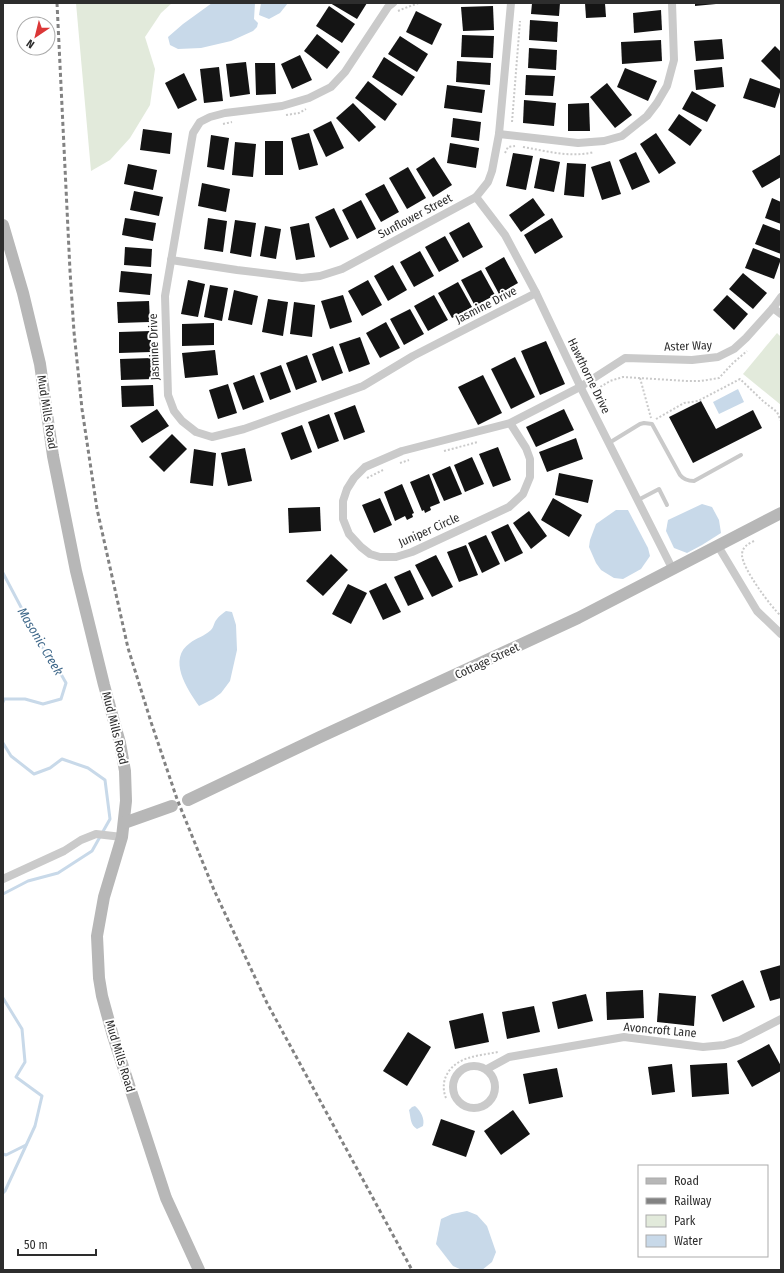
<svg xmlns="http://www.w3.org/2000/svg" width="784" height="1273" viewBox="0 0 784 1273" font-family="'Fira Sans Condensed',sans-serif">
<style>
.green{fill:#e2eadb}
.water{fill:#c8d9e9}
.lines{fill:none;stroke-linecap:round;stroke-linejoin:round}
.stream{stroke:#c8d9e9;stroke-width:3}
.building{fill:#141414}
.path{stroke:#cacaca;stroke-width:2;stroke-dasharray:2 2;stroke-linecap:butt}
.lane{stroke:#cacaca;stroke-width:4}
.street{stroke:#cacaca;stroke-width:8}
.secondary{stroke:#b7b7b7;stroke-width:12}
.rail{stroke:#828282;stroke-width:3;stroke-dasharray:4 3;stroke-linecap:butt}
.labels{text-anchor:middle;stroke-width:4;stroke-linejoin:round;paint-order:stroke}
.street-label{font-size:12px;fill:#2d2d2d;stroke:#fff}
.water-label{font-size:13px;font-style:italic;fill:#3f688a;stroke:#fff}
</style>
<rect width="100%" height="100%" fill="#fff"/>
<g class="green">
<path d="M76 3H172L161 13 145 37 155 69 150 105 130 138 110 160 91 171Z"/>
<path d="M777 333 781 337V405L743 374Z"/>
</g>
<g class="water">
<path d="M212 3H255L254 19 258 23 257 27 253 31 231 41 201 48 178 49 170 45 168 37 183 24Z"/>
<path d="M261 3H288L280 13 269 19 259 15Z"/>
<path d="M738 389 744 402 719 414 713 402Z"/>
<path d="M702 504 712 507 719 520 721 533 702 545 687 553 674 548 666 531 668 520Z"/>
<path d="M616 510H628L648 548 650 556 641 569 623 579 614 578 601 570 596 563 589 547 590 540 596 524Z"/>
<path d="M226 611 232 612 236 625 237 650 230 681 221 693 213 699 199 706C187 689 167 659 190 643 196 638 205 636 211 630 214 627 214 622 217 619 219 616 223 613 226 611Z"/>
<path d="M415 1106C421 1111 425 1119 423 1126L417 1129C410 1125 411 1118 409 1110L412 1107Z"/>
<path d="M467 1211 477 1215 487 1226 496 1252 492 1262 482 1270H462L453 1266 436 1244 441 1219 452 1214Z"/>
</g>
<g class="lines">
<g class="stream">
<path d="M3 573 42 647 53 660 66 683 61 699 43 704 25 699H4L3 702"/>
<path d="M3 743 11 756 34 774 50 768 62 759 88 768 105 780 110 819 92 851 58 873 28 881 3 894"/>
<path d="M3 998 22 1029 25 1062 16 1077 42 1096 35 1126 5 1191 3 1193"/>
<path d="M3 1154 6 1155 26 1145"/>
</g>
</g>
<g class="building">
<path d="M330 3H367L357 19Z"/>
<path d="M532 3H560L559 16 531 14Z"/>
<path d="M585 3H605L606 17 586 18Z"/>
<path d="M695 3H716V4L695 6Z"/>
<path d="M329 6 355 24 342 43 316 26Z"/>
<path d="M493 6 494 30 463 31 461 7Z"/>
<path d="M661 10 662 30 634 33 633 13Z"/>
<path d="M416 11 442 24 432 45 406 32Z"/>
<path d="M530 20 558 22 557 42 529 40Z"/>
<path d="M317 34 340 52 327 69 304 51Z"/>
<path d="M462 35 494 36 493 58 461 57Z"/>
<path d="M400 36 428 54 417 72 388 54Z"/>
<path d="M722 39 724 59 696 61 694 41Z"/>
<path d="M661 40 662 61 622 64 621 42Z"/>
<path d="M775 46 781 52V81L761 61Z"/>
<path d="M529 48 557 50 556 70 528 68Z"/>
<path d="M300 55 312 80 292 89 281 64Z"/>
<path d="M384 57 415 77 402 96 372 77Z"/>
<path d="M457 61 491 63 490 85 456 82Z"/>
<path d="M246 62 250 94 230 97 226 64Z"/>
<path d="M255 63H275L276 94 256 95Z"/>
<path d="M219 67 223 101 204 103 200 69Z"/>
<path d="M722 67 724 87 696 90 694 70Z"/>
<path d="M625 68 657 81 648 101 617 87Z"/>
<path d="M184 73 197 100 178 109 165 83Z"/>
<path d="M526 75 555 76 553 96 525 95Z"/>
<path d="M750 78 781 89 775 108 743 98Z"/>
<path d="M368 81 397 104 385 121 355 98Z"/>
<path d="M607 83 632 115 615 128 590 97Z"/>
<path d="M447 85 485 90 482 113 444 108Z"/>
<path d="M692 91 716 105 707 122 682 109Z"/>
<path d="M524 100 556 103 554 126 523 123Z"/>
<path d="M353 103 376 127 359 142 336 118Z"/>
<path d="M589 103 590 131H568V104Z"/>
<path d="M679 114 702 130 690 146 668 130Z"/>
<path d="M453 118 481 122 479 141 451 137Z"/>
<path d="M331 121 344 148 326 157 313 130Z"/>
<path d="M143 129 172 133 170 154 140 150Z"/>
<path d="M309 133 318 165 299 170 291 138Z"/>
<path d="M656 133 676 163 659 174 640 144Z"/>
<path d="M211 135 229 138 224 170 207 167Z"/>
<rect x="265" y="141" width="18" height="34"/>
<path d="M235 142 256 144 253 177 232 175Z"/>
<path d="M450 143 479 148 476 168 447 163Z"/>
<path d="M636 152 650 182 632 190 619 160Z"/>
<path d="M513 153 533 156 526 190 506 186Z"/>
<path d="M781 154V177L762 188 752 171Z"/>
<path d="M434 157 452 185 433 197 416 169Z"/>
<path d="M540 158 560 162 554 192 534 188Z"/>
<path d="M610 161 621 194 602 200 591 167Z"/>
<path d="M567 163 586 164 584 197 564 195Z"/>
<path d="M128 164 157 170 153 190 124 184Z"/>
<path d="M408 167 426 198 407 209 389 178Z"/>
<path d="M202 183 230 189 226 212 198 206Z"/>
<path d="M384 184 399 212 381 222 365 194Z"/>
<path d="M134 191 163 197 159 216 130 210Z"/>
<path d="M533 198 545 215 521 232 509 215Z"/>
<path d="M772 198 781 202V224L765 218Z"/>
<path d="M361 200 376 229 357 239 342 210Z"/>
<path d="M334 208 349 239 330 248 315 217Z"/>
<path d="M125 218 156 223 153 241 122 235Z"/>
<path d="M208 218 227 221 223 252 204 249Z"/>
<path d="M552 218 563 237 535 254 524 235Z"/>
<path d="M235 220 256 223 251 257 230 253Z"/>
<path d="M469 222 483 247 463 258 449 233Z"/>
<path d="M309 223 315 257 296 260 290 227Z"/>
<path d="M763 224 781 231V254L755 244Z"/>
<path d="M265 226 281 229 276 259 260 256Z"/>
<path d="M445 236 459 261 439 272 425 247Z"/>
<path d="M125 247 152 249 151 267 124 265Z"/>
<path d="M753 248 781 259 774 279 745 268Z"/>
<path d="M420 251 434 276 414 287 400 262Z"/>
<path d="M504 257 518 283 499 294 485 268Z"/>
<path d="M393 265 407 290 388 301 374 276Z"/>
<path d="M481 270 495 295 475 306 461 280Z"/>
<path d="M121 271 152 274 150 295 119 292Z"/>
<path d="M743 273 767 293 753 309 729 289Z"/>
<path d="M188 280 205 284 198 317 181 314Z"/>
<path d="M368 280 382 305 362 316 348 291Z"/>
<path d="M458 282 472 307 452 318 438 293Z"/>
<path d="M210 285 228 288 222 321 204 317Z"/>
<path d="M234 290 258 296 252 325 228 320Z"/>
<path d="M343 295 352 322 330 329 321 301Z"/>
<path d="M434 295 448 320 428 331 414 306Z"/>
<path d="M727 295 748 314 734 330 713 310Z"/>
<path d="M268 299 288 302 283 336 262 332Z"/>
<path d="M149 301 150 322 118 323 117 302Z"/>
<path d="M294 302 315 305 312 337 290 334Z"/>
<path d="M410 309 424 334 404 345 390 319Z"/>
<path d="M386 322 400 348 380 358 366 333Z"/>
<path d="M214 323V345L182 346V324Z"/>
<path d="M151 331V352L119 353V332Z"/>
<path d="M360 337 370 364 349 372 339 344Z"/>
<path d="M546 341 565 384 540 395 521 351Z"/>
<path d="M333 346 343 373 322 381 312 354Z"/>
<path d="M215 350 218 375 185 378 182 353Z"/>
<path d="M307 355 317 382 296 390 286 363Z"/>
<path d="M515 357 535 397 511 409 491 369Z"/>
<path d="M152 358 153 379 121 380 120 359Z"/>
<path d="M281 365 291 392 270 400 260 373Z"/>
<path d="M254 375 264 402 243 410 233 383Z"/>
<path d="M483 375 502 413 478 425 458 387Z"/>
<path d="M228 384 237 413 218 419 209 390Z"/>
<path d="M153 385 154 406 122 407 121 386Z"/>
<path d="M701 401 716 429 753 410 762 428 693 463 669 417Z"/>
<path d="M355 405 365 432 344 440 334 413Z"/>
<path d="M157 409 169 426 142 443 130 426Z"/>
<path d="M564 409 574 430 536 447 526 427Z"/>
<path d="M329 414 339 441 318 449 308 422Z"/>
<path d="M302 425 312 452 291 460 281 433Z"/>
<path d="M172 434 187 449 164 472 149 457Z"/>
<path d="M576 438 583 459 547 472 539 452Z"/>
<path d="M498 447 511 480 493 487 479 454Z"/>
<path d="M245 448 252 481 228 486 221 453Z"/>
<path d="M194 449 216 453 213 486 190 483Z"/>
<path d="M472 457 484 484 465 492 454 465Z"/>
<path d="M450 466 462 494 444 501 432 474Z"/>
<path d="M559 473 593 480 588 503 555 495Z"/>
<path d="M429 474 440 503 430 507 431 510 425 513 424 510 422 511 410 482Z"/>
<path d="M402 484 414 513 412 514 413 517 407 520 405 516 395 521 384 492Z"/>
<path d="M380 498 392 525 374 533 362 505Z"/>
<path d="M553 498 582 515 569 537 541 520Z"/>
<path d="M320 507 321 531 289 533 288 508Z"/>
<path d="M529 511 547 536 531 549 513 523Z"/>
<path d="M508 524 523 553 505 562 491 532Z"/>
<path d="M486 535 500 564 482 573 468 543Z"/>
<path d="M466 545 478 575 459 582 447 552Z"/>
<path d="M331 554 348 570 323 596 306 581Z"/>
<path d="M436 555 453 587 432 597 415 565Z"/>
<path d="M410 570 424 599 408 606 394 577Z"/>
<path d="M386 583 401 612 383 620 369 591Z"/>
<path d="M348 584 367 593 351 624 332 614Z"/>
<path d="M781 965V998L770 1001 760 971Z"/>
<path d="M743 980 755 1007 723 1022 711 995Z"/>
<path d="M643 990 644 1018 607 1020 606 992Z"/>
<path d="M659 993 696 996 694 1026 657 1022Z"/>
<path d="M586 994 593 1021 558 1029 552 1002Z"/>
<path d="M534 1006 540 1032 507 1039 502 1012Z"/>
<path d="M483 1013 489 1042 455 1049 449 1021Z"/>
<path d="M408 1032 431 1047 407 1086 383 1071Z"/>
<path d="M769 1044 781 1066V1071L752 1087 737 1061Z"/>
<path d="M727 1063 729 1094 692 1097 690 1065Z"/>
<path d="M672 1064 675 1092 652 1095 648 1067Z"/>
<path d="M557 1068 563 1097 529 1104 523 1074Z"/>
<path d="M513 1110 530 1134 501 1155 484 1131Z"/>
<path d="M441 1119 475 1131 466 1157 432 1145Z"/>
</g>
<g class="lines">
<g class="path">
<path d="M398 11 405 8 419 3"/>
<path d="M286 115 299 113 306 109"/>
<path d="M512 122 520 21"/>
<path d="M223 124 232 122"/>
<path d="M523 147C547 151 570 158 594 152"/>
<path d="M505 153 508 147 515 146"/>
<path d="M640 378 651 418"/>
<path d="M593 388 597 389 610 381 623 377 686 381H701L719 378 733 363 747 351"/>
<path d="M656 419 684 403 698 401 740 379 763 401 777 412 781 421"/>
<path d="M444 451 478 442"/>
<path d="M400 463 409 460"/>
<path d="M367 478 383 470"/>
<path d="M754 541C748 544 742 547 742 555 742 568 771 607 781 616"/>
<path d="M446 1098C443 1091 443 1083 446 1076 456 1056 478 1056 498 1052"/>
</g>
<g class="lane">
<path d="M609 443 640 424 644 423 652 424 680 475C684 480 688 481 694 481L741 455"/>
<path d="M638 500 659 489 667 505"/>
</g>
<g class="street">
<path d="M393 3 388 7 345 72 331 87 309 98 282 106 225 113 210 117 200 122 193 133 165 296 168 395 174 411 182 421 196 432 212 437 244 429 363 386 413 356 536 293"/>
<path d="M499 134 578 143 604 141 622 136 647 116 657 103 667 86 674 60 672 3"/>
<path d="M476 197 505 235 536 293 583 392 673 570"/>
<path d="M171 260 237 270 302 278 320 276 342 269 476 197 488 182 492 171 499 134 511 3"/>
<path d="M773 308 781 314"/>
<path d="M510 423 526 448 530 459V477L523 494 509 507 412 552 396 557H380L370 554 361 547 349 534 343 519V501L347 489 354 478 365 467 402 451 510 423 580 387 625 358 692 360 718 357 734 349 746 338 773 308 781 297"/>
<path d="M718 546 757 611 781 634"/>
<path d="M3 879 64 851 81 840 96 834 122 837"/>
<circle cx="474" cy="1087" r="21"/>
<path d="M487 1069 509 1057 624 1037 703 1047 724 1045 740 1040 781 1019"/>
</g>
<g class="secondary">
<path d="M3 225 23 293 40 364 53 456 76 571 104 685 120 743 125 771 126 801 122 837 104 897 97 936 99 978 102 996 113 1036 166 1198 199 1270"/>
<path d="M188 800 320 737 578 618 781 513"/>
<path d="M124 823 172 806"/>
</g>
<path class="rail" d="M57 3 70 271 74 332 82 409 97 509 128 648 151 722 177 799 214 890 267 1003 412 1270"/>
</g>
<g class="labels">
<g class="street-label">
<text transform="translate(415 216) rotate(-28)" y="4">Sunflower Street</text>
<text transform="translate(486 305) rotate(-27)" y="4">Jasmine Drive</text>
<text transform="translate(688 346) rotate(-2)" y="4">Aster Way</text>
<text transform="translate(154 347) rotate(-92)" y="4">Jasmine Drive</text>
<text transform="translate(589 376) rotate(64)" y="4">Hawthorne Drive</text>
<text transform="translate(47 412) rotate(81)" y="4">Mud Mills Road</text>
<text transform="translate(429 530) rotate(-24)" y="4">Juniper Circle</text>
<text transform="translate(487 661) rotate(-25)" y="4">Cottage Street</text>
<text transform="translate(115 728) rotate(76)" y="4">Mud Mills Road</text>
<text transform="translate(660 1030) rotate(5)" y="4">Avoncroft Lane</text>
<text transform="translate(120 1056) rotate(73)" y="4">Mud Mills Road</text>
</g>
<g class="water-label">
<text transform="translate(41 641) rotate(59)" y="5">Masonic Creek</text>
</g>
</g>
<rect width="784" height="1273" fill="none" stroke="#2d2d2d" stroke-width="8"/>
<rect x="638" y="1165" width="130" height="92" fill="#ffffff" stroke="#ababab"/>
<rect x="646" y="1178" width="20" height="6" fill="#b7b7b7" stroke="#ababab"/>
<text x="674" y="1185" font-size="12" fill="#2d2d2d">Road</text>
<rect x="646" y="1198" width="20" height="6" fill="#828282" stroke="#ababab"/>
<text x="674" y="1205" font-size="12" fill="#2d2d2d">Railway</text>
<rect x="646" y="1215" width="20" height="12" fill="#e2eadb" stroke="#ababab"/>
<text x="674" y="1225" font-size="12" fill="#2d2d2d">Park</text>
<rect x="646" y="1235" width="20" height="12" fill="#c8d9e9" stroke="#ababab"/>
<text x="674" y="1245" font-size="12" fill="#2d2d2d">Water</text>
<g transform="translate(36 36) rotate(215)"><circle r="19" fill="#ffffff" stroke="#ababab"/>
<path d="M0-3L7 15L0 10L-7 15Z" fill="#db3737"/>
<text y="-6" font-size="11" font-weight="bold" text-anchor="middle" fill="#2d2d2d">N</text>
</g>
<path d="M18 1249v6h78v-6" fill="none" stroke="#2d2d2d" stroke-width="2"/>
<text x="24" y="1249" font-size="12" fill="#2d2d2d" stroke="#ffffff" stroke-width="3" paint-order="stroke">50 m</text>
</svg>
